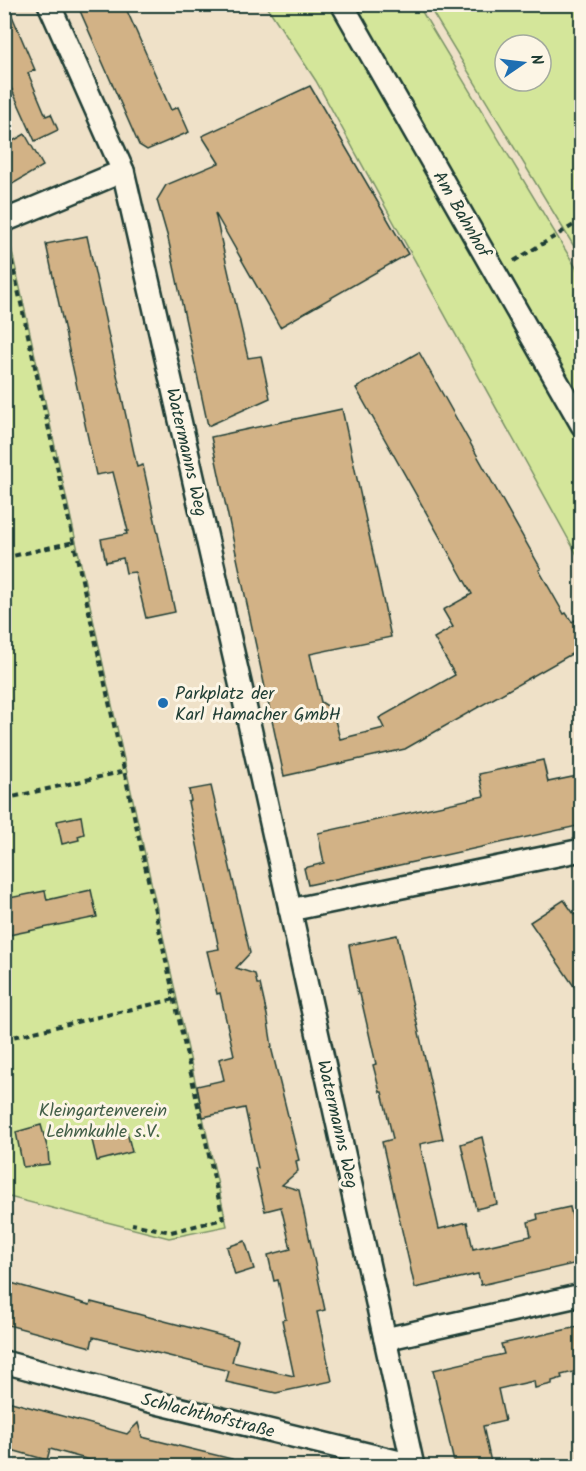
<svg xmlns="http://www.w3.org/2000/svg" width="586" height="1471" viewBox="0 0 586 1471" font-family="Kalam,sans-serif">
<style>
.green{fill:#d4e69a;stroke:#7a9267;stroke-width:1.5;fill-rule:evenodd}
.building{fill:#d2b286;stroke:#1f3d34;stroke-width:1.5}
.lines{fill:none;stroke-linecap:round;stroke-linejoin:round}
.minor-casing{stroke:#1f3d34;stroke-width:26}
.path{stroke:#1f3d34;stroke-width:4;stroke-dasharray:6 4.5;stroke-linecap:butt}
.minor{stroke:#fcf5e5;stroke-width:21}
.poi-dot{fill:#1f6fb2;stroke:#fcf5e5;stroke-width:2}
.labels{text-anchor:middle;stroke-width:6;stroke-linejoin:round;paint-order:stroke}
.street-label{font-size:18px;fill:#1f3d34;stroke:#fcf5e5}
.poi-label{font-size:18px;fill:#1f3d34;stroke:#fcf5e5;text-anchor:start}
.park-label{font-size:18px;fill:#435f48;stroke:#fcf5e5}
</style>
<rect width="100%" height="100%" fill="#efe1c8"/>
<filter id="ink" filterUnits="userSpaceOnUse"><feTurbulence type="fractalNoise" baseFrequency=".0167" numOctaves="2"/><feDisplacementMap in="SourceGraphic" scale="12" xChannelSelector="R" yChannelSelector="G"/><feConvolveMatrix kernelMatrix="1 2 1 2 8 2 1 2 1" color-interpolation-filters="sRGB"/></filter>
<g filter="url(#ink)">
<g class="green">
<path d="M266 5H418L581 276V562L316 81Z"/>
<path d="M428 5H581V258ZM505 45H541V81H505Z"/>
<path d="M9 238 227 1226 169 1238 5 1196 4 239Z"/>
</g>
<g class="building">
<path d="M4 4H7L35 70 28 73 46 116 51 114 58 130 35 141 4 72Z"/>
<path d="M77 4H124L171 110 178 107 189 132 147 150 139 145Z"/>
<path d="M310 86 408 254 280 327 215 213 248 358 261 356 270 398 208 426 168 238 157 200 166 185 219 163 202 136Z"/>
<path d="M25 134 43 166 4 189V146Z"/>
<path d="M87 236 137 467 143 465 175 612 146 618 135 572 126 573 123 558 106 562 101 539 127 534 126 531H128L113 472 96 475 46 244Z"/>
<path d="M419 352 541 569 539 570 564 614 566 613 572 622 582 616V648L405 749 284 776 211 437 342 409 391 637 310 654 321 702 332 709 340 739 384 728 379 718 455 675 434 638 453 627 443 610 472 594 356 388Z"/>
<path d="M543 760 548 782 582 775V825L308 885 304 868 324 863 318 833 484 796 479 774Z"/>
<path d="M211 786 250 953 236 968 255 974 257 984H260L267 1015 272 1047H271L299 1160 296 1161 298 1171 282 1185 299 1190 325 1310 317 1312 332 1381 276 1393 226 1382 229 1371 93 1337 91 1347 4 1324V1281L90 1305 91 1302 238 1340 232 1362 294 1376 282 1320 286 1319 278 1280 274 1281 268 1255 291 1249 281 1207 265 1211 255 1169 258 1168 245 1108 203 1117 197 1086 224 1080 219 1059 234 1055 220 993 217 994 209 959 207 951 219 949 188 802 191 801 189 790Z"/>
<path d="M81 816 84 834 78 836 79 840 62 844 57 821Z"/>
<path d="M91 890 97 917 4 936V899L45 891 47 900Z"/>
<path d="M564 900 574 914 582 909V998L530 922Z"/>
<path d="M397 935 443 1139 420 1144 439 1229 467 1222 473 1249 531 1236 528 1222 538 1219 537 1214 570 1207 574 1226 582 1224V1262L481 1285 478 1274 415 1288 382 1142 393 1139 382 1092H380L373 1065 376 1064 360 994H358L349 945Z"/>
<path d="M41 1125 48 1150 49 1164 23 1167 16 1132Z"/>
<path d="M127 1132 132 1152 97 1161 92 1140Z"/>
<path d="M482 1137 497 1204 476 1209 461 1144Z"/>
<path d="M245 1241 254 1269 235 1275 227 1247Z"/>
<path d="M582 1326V1370L561 1375 562 1378 552 1381V1384L535 1388 534 1381 498 1389 505 1421 483 1426 492 1467H455L433 1370 504 1354 501 1344Z"/>
<path d="M4 1400 127 1434 138 1423 142 1437 232 1459 231 1467H103L104 1464 50 1449 47 1460 4 1448Z"/>
</g>
<g class="lines">
<g class="minor-casing">
<g id="minor">
<path d="M49 4 123 171 127 188 243 696 413 1466"/>
<path d="M342 4 582 425"/>
<path d="M4 221 123 171"/>
<path d="M290 910 582 850"/>
<path d="M385 1339 582 1295"/>
<path d="M4 1362 157 1403 412 1465"/>
</g>
</g>
<g class="path">
<path d="M7 240 223 1219 171 1232 132 1224"/>
<path d="M514 261 582 220"/>
<path d="M4 558 74 542"/>
<path d="M4 799 125 771"/>
<path d="M4 1039 175 999"/>
</g>
<use href="#minor" class="minor"/>
</g>
</g>
<circle class="poi-dot" cx="163" cy="703" r="6"/>
<g class="labels">
<g class="street-label">
<text transform="translate(462 214) rotate(60)" y="6">Am Bahnhof</text>
<text transform="translate(187 452) rotate(77)" y="6">Watermanns Weg</text>
<text transform="translate(338 1124) rotate(77)" y="6">Watermanns Weg</text>
<text transform="translate(208 1415) rotate(14)" y="6">Schlachthofstraße</text>
</g>
<g class="poi-label">
<text x="175" y="699">Parkplatz der<tspan x="175" dy="21">Karl Hamacher GmbH</tspan></text>
</g>
<g class="park-label">
<text x="103" y="1116">Kleingartenverein<tspan x="103" dy="21">Lehmkuhle s.V.</tspan></text>
</g>
</g>
<rect width="586" height="1471" fill="none" stroke="#fcf5e5" stroke-width="24"/>
<rect x="12" y="12" width="562" height="1447" fill="none" stroke="#1f3d34" stroke-width="2" filter="url(#ink)"/>
<g transform="translate(523 63) rotate(76)"><circle r="28" fill="#fcf5e5" stroke="#a4ab9e" stroke-width="1.5"/>
<path d="M0-4.5L10 22L0 15L-10 22Z" fill="#1f6fb2"/>
<text y="-9" font-size="16" font-weight="bold" text-anchor="middle" fill="#1f3d34">N</text>
</g>
</svg>
